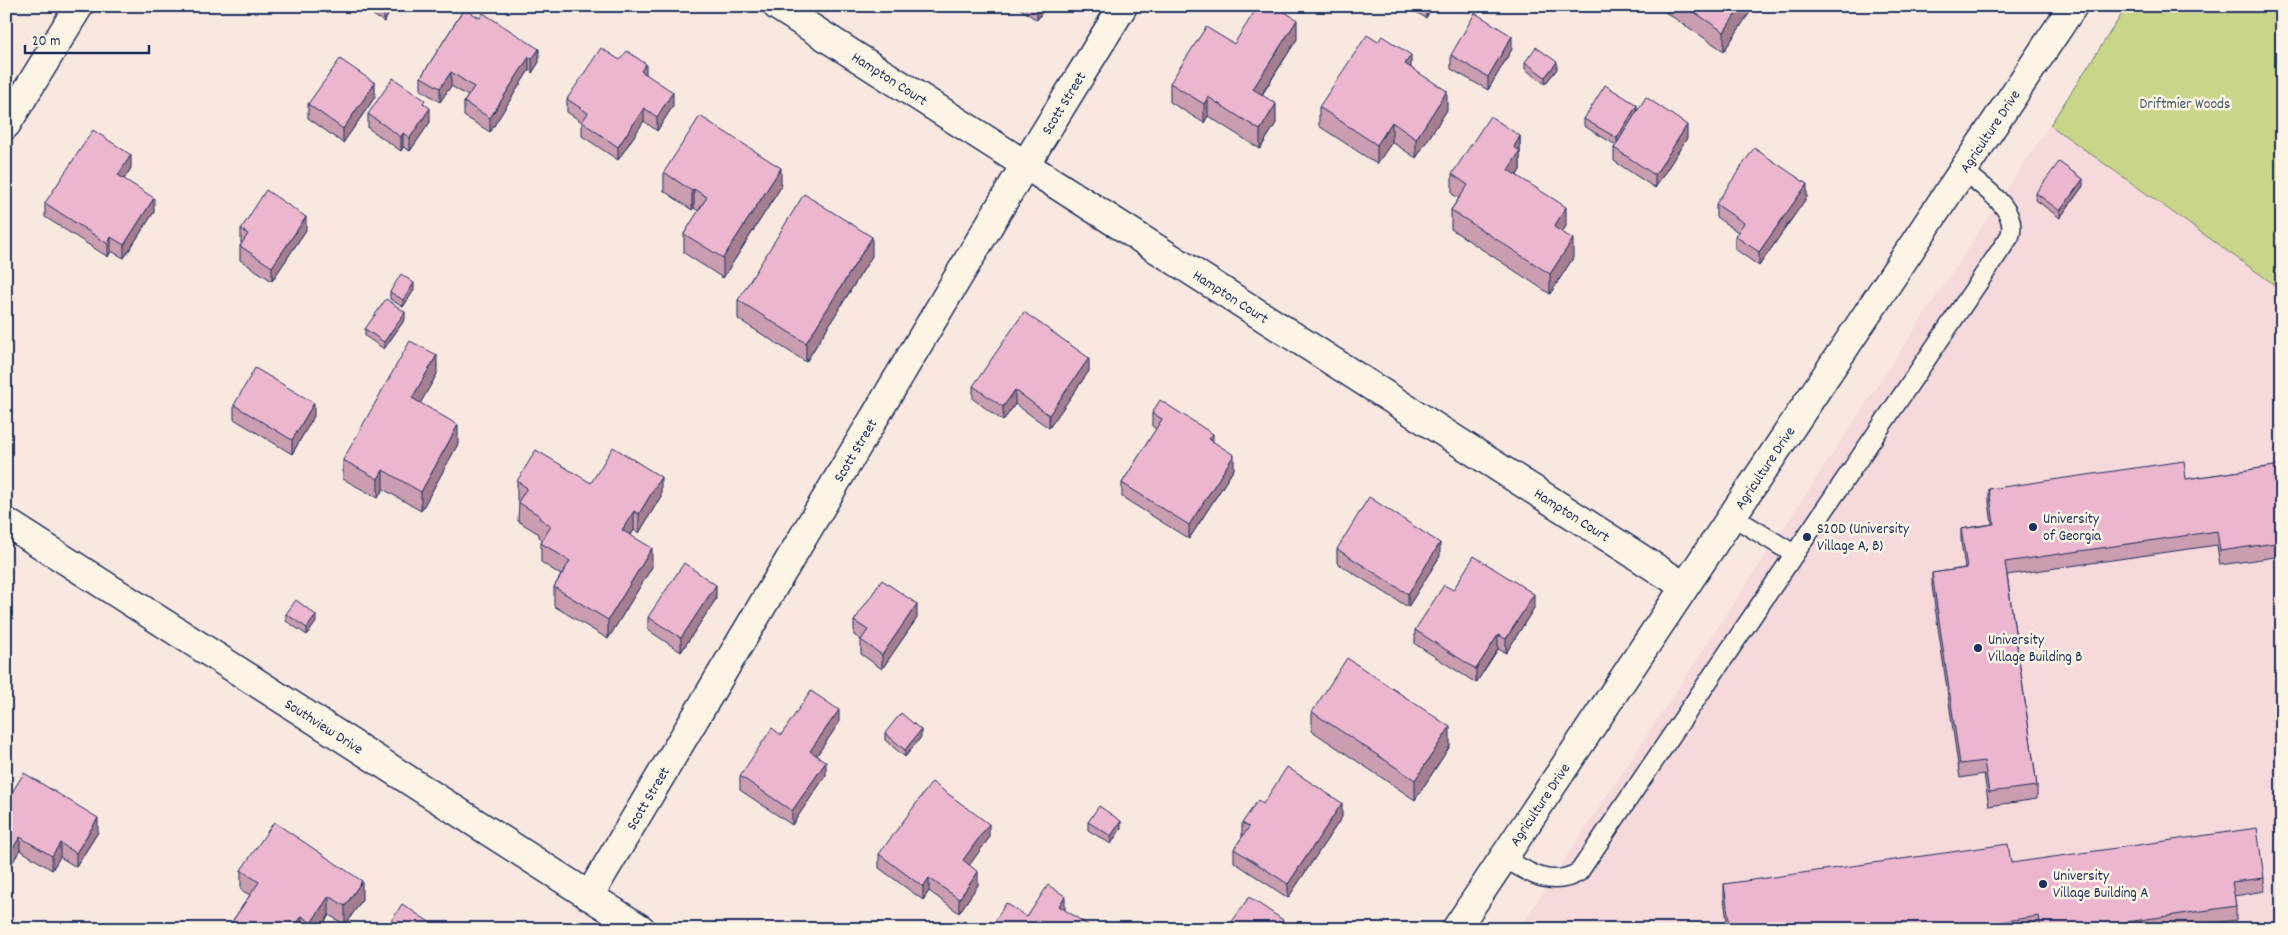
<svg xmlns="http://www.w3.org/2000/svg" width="2288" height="935" viewBox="0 0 2288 935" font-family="Dekko,sans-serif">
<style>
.built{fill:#f5d9db}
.green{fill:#c9d589;stroke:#728274}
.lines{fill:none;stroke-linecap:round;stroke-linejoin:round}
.lane-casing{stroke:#1b2f5e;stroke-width:21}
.street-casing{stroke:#1b2f5e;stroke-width:31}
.secondary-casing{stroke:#1b2f5e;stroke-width:31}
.lane{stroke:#fcf5e5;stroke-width:18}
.street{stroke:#fcf5e5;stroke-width:28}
.secondary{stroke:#fcf5e5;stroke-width:28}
.wall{fill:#cb9db1;stroke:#1b2f5e}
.shaded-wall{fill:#a57f90;stroke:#1b2f5e}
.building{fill:#ecb6ce;stroke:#1b2f5e}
.poi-dot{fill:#1b2f5e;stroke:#fcf5e5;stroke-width:2}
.labels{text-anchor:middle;stroke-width:5;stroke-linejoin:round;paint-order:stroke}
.street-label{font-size:15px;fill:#1b2f5e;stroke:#fcf5e5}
.park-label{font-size:15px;fill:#465869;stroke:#fcf5e5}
.poi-label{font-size:15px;fill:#1b2f5e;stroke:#fcf5e5;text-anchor:start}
</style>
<rect width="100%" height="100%" fill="#f9e8e0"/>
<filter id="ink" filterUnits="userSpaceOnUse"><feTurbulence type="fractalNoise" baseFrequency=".02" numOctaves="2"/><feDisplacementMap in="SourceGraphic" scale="10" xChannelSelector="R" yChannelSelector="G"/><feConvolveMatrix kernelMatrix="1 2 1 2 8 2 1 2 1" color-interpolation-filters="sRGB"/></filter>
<g filter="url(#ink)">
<path class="built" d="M2128 6H2282V929H1519Z"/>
<path class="green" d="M2127 6H2282V290L2050 125Z"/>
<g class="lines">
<g class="lane-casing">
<g id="lane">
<path d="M1732 516 1794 554"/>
<path d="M1503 857C1527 872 1551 889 1579 872L2010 236C2019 208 1982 187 1964 171"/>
</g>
</g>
<g class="street-casing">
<g id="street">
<path id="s1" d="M777 6 1684 586"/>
<path d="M6 125 79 6"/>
<path id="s2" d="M589 896 1025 165 1123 6"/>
<path id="s3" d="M1456 929 2073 6"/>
</g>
</g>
<g class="secondary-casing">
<g id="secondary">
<path id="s4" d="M6 522 641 929"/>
</g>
</g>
<use href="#lane" class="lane"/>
<use href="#street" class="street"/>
<use href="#secondary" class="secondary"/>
</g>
<g class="wall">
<path d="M359 6H394L384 22Z"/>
<path d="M1016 6H1046L1037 20Z"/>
<path d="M1406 6H1432L1426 18Z"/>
<path d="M1656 6H1754L1724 51Z"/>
<path d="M464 9 539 62 532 73 529 70 490 132 464 116V102L468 96 451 86 440 102 421 90V77Z"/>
<path d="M1297 39 1262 95 1276 123 1260 149 1208 116 1204 123 1170 102V83L1234 44Z"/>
<path d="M1512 49 1488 90 1451 69V55Z"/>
<path d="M620 60 646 74 673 106 657 131 644 121 618 160 582 136V122L567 112V99Z"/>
<path d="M1525 62 1557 69 1545 84 1525 69Z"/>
<path d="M1411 68 1447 110 1416 158 1392 142 1377 164 1319 126V107Z"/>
<path d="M375 97 343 143 308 118V104Z"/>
<path d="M425 104 430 122 410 151 403 147 401 151 368 128V114Z"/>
<path d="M1637 111 1687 138 1655 188 1614 161V148L1616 145 1584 126V119Z"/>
<path d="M1520 136V170L1517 175 1566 226 1562 232 1573 258 1550 294 1451 229V210L1459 198 1452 194V174Z"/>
<path d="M131 168 124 179 154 212 124 258 111 251 108 257 45 217V203Z"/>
<path d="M664 172 781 187 723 278 684 253V234L699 211 694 208 692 210 664 191Z"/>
<path d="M2083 186 2060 218 2036 200V193Z"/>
<path d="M1807 197 1759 266 1735 249V236L1738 232 1716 217V204Z"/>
<path d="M241 229 306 230 272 281 240 260V246L242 243H241Z"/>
<path d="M872 256 806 362 738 319V300Z"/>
<path d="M414 290 403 307 390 299V292Z"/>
<path d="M405 319 384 349 365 336V329Z"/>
<path d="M1089 371 1049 428 1015 404 1003 421 973 399V386Z"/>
<path d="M437 374 420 403 458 444 421 511 383 489 378 498 343 479V460Z"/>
<path d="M234 405 314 416 292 454 234 419Z"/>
<path d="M1152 413 1213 442 1234 469 1189 539 1122 497V483L1156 429 1152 426Z"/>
<path d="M2282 465V556L2220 565 2217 545 2007 575 2037 786V799L1989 806 1984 774 1960 778 1932 586V573L1965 568 1961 542V529L1992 524 1989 502V489L2186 479Z"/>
<path d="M517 481 591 483 661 496 639 533 634 530 631 535 652 567 608 639 554 606V587L561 575 541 562V543L543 540 539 537V534L518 521 519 502 517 500Z"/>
<path d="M1337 549 1440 556 1408 607 1337 563Z"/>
<path d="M1453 590 1534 608 1506 653 1498 649 1476 683 1415 644V630Z"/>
<path d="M716 599 681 652 648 630V617Z"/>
<path d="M286 614 316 622 307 635 286 621Z"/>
<path d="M917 618 882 669 861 654V640L854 635V621Z"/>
<path d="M1312 712 1450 746 1415 800 1312 731Z"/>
<path d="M839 723 817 755 826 775 792 825 740 790V776L781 735Z"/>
<path d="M885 733 921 737 905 757 885 740Z"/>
<path d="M6 802 98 832 76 867 60 857 52 870 20 850 8 870 6 868Z"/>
<path d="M1263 804 1342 817 1288 898 1234 862V849L1242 837V823Z"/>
<path d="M1088 822 1121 828 1111 844 1088 830Z"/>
<path d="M989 838 969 865 978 885 959 913 929 891 923 900 879 868V854Z"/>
<path d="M2011 863 2264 878V891L2234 896 2236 906V920L2175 929H1691L1727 922 1724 898V884Z"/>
<path d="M241 870 362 900 345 925 329 915 320 929H227L250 895 241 890Z"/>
</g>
<g class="shaded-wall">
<path d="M385 6H394L384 22V8Z"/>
<path d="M1037 6H1046L1037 20Z"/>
<path d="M1429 6H1432L1426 18V11Z"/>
<path d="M1741 6H1754L1724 51V32Z"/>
<path d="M1297 20V39L1253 108V89Z"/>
<path d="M1512 36V49L1488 90V77Z"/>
<path d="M539 49V62L532 73V59Z"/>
<path d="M1411 55V74L1405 64Z"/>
<path d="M529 57V70L490 132V118Z"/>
<path d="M1557 62V69L1545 84V77Z"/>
<path d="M646 64V77L641 71Z"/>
<path d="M451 72V86L440 102V88Z"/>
<path d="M375 83V97L343 143V129Z"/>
<path d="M1447 91V110L1416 158V139Z"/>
<path d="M673 92V106L657 131V117Z"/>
<path d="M1208 97V116L1204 123V104Z"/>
<path d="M1276 104V123L1260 149V130Z"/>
<path d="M1637 105V112L1617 145V138Z"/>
<path d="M430 108V122L410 151V138Z"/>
<path d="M644 108V121L618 160V147Z"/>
<path d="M1392 122V142L1377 164V145Z"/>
<path d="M1687 125V138L1655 188V175Z"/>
<path d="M403 133V147L401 151V137Z"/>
<path d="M1520 136V170L1508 189V170L1514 147Z"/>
<path d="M131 155V168L118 189V175Z"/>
<path d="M781 168V187L723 278V258Z"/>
<path d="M2083 179V186L2060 218V211Z"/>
<path d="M1807 184V197L1759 266V252Z"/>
<path d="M694 189V208L692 210V191Z"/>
<path d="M154 198V212L124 258V245Z"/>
<path d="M1566 207V226L1554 246V227Z"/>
<path d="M306 217V230L272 281V267Z"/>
<path d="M111 237V251L108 257V244Z"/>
<path d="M872 237V256L806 362V343Z"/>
<path d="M1573 239V258L1550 294V274Z"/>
<path d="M414 283V290L403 307V300Z"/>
<path d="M405 312V319L384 349V342Z"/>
<path d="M437 355V374L412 418V398Z"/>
<path d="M1089 358V371L1049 428V415Z"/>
<path d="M1015 390V404L1003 421V407Z"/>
<path d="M314 403V416L292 454V440Z"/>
<path d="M458 425V444L421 511V492Z"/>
<path d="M1213 434V447L1209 439Z"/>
<path d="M1234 455V469L1189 539V525Z"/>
<path d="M383 470V489L378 498V479Z"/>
<path d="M661 477V496L639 533V514Z"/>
<path d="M634 511V530L622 549V530Z"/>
<path d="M1440 543V556L1408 607V594Z"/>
<path d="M652 548V567L608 639V620Z"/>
<path d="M716 585V599L681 652V638Z"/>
<path d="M1534 594V608L1506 653V639Z"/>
<path d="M917 604V618L882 669V655Z"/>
<path d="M316 615V622L307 635V628Z"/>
<path d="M1498 635V649L1476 683V669Z"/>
<path d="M839 710V723L810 765V751Z"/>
<path d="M1450 727V746L1415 800V780Z"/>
<path d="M921 730V737L905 757V750Z"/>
<path d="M826 762V775L792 825V811Z"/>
<path d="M1342 803V817L1288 898V884Z"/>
<path d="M98 818V832L76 867V853Z"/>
<path d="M1121 821V828L1111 844V836Z"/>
<path d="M989 824V838L963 874V860Z"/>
<path d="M20 837V850L8 870V856Z"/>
<path d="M60 843V857L52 870V856Z"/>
<path d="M978 872V885L959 913V899Z"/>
<path d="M929 878V891L923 900V887Z"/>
<path d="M362 881V900L345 925V906Z"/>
<path d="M329 896V915L320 929H311V923Z"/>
<path d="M1065 896V910L1059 906Z"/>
<path d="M302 916V929H293Z"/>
<path d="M1283 920V927L1281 929H1276Z"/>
</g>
<g class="building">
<path d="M1258 6H1276L1297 20 1253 89 1276 104 1260 130 1208 97 1204 104 1170 83 1206 27 1234 44Z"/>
<path d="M1419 6H1429L1426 11Z"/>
<path d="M1685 6H1741L1724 32Z"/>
<path d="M464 9 480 18 483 13 539 49 532 59 529 57 490 118 464 102 474 87 451 72 440 88 421 77Z"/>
<path d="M1475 13 1512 36 1488 77 1451 55Z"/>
<path d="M1367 35 1378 42 1382 36 1411 55 1405 64 1447 91 1416 139 1392 122 1377 145 1319 107Z"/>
<path d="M1536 47 1557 62 1545 77 1525 62Z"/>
<path d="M601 48 620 60 627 51 646 64 641 71 673 92 657 117 644 108 618 147 582 122 588 113 567 99Z"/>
<path d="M340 59 375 83 343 129 308 104Z"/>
<path d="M393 78 425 100 423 103 430 108 410 138 403 133 401 137 368 114Z"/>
<path d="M1605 85 1637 105 1617 138 1584 119Z"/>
<path d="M1646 97 1687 125 1655 175 1614 148Z"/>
<path d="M700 116 781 168 723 258 684 234 707 197 694 189 692 191 664 172Z"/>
<path d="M1490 116 1520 136 1514 147 1520 151 1508 170 1566 207 1554 227 1573 239 1550 274 1451 210 1468 185 1452 174Z"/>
<path d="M93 130 131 155 118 175 154 198 124 245 111 237 108 244 45 203Z"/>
<path d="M1754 148 1807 184 1759 252 1735 236 1744 223 1716 204Z"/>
<path d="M2059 162 2083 179 2060 211 2036 193Z"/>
<path d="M266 190 306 217 272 267 240 246 248 234 241 229Z"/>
<path d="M804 194 872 237 806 343 738 300Z"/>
<path d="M401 274 414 283 403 300 390 292Z"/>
<path d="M386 299 405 312 384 342 365 329Z"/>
<path d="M1024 312 1089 358 1049 415 1015 390 1003 407 973 386Z"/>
<path d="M410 341 437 355 412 398 458 425 421 492 383 470 378 479 343 460Z"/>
<path d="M255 368 314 403 292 440 234 405Z"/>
<path d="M1160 400 1213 434 1209 439 1234 455 1189 525 1122 483 1162 419 1152 413Z"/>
<path d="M613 447 661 477 639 514 634 511 622 530 652 548 608 620 554 587 570 561 541 543 551 526 539 518 540 516 518 502 527 488 517 481 536 450 591 483Z"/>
<path d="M2184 461 2186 479 2282 465V542L2220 551 2217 531 2005 562 2037 786 1989 792 1984 761 1960 764 1932 573 1967 568 1961 529 1994 524 1989 489Z"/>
<path d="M1369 497 1440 543 1408 594 1337 549Z"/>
<path d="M1474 556 1534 594 1506 639 1498 635 1476 669 1415 630 1444 585 1453 590Z"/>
<path d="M684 563 716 585 681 638 648 617Z"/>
<path d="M882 580 917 604 882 655 861 640 868 630 854 621Z"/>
<path d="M296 600 316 615 307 628 286 614Z"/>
<path d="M1347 658 1450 727 1415 780 1312 712Z"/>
<path d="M811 691 839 710 810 751 826 762 792 811 740 776 772 728 781 735Z"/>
<path d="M901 713 921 730 905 750 885 733Z"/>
<path d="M1287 767 1342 803 1288 884 1234 849 1249 827 1242 823 1258 800 1263 804Z"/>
<path d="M24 773 98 818 76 853 60 843 52 856 20 837 8 856 6 855V802Z"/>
<path d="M932 782 989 824 963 860 978 872 959 899 929 878 923 887 879 854Z"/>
<path d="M1099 806 1121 821 1111 836 1088 822Z"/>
<path d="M274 822 362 881 345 906 329 896 311 923 302 916 293 929H227L259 882 241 870Z"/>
<path d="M2257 828 2264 878 2232 882 2236 906 2079 929H2041L2039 916 1951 929H1691V927L1729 922 1724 884 2008 844 2011 863Z"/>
<path d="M1048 885 1065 896 1059 906 1094 929H990L1006 903 1027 917Z"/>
<path d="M1249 897 1283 920 1276 929H1227Z"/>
<path d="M402 904 440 929H386Z"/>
</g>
</g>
<g class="poi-dot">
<circle cx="2033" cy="527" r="5"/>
<circle cx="1807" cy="537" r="5"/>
<circle cx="1978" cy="648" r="5"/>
<circle cx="2043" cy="884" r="5"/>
</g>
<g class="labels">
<g class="street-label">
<text dy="5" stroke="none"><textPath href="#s1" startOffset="134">Hampton Court</textPath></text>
<text dy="5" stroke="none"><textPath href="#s2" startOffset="924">Scott Street</textPath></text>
<text dy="5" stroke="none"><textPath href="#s3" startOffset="960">Agriculture Drive</textPath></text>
<text dy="5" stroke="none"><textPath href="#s1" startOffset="539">Hampton Court</textPath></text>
<text dy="5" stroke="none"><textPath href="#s2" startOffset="519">Scott Street</textPath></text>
<text dy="5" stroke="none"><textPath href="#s3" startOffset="555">Agriculture Drive</textPath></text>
<text dy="5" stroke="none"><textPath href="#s1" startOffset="944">Hampton Court</textPath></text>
<text dy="5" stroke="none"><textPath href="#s4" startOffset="378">Southview Drive</textPath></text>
<text dy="5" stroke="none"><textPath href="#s2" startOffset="114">Scott Street</textPath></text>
<text dy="5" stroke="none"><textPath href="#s3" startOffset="150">Agriculture Drive</textPath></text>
</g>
<g class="park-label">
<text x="2185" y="108">Driftmier Woods</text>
</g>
<g class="poi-label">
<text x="2043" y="523">University<tspan x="2043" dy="17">of Georgia</tspan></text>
<text x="1817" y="533">S20D (University<tspan x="1817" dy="17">Village A, B)</tspan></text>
<text x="1988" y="644">University<tspan x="1988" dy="17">Village Building B</tspan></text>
<text x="2053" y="880">University<tspan x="2053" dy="17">Village Building A</tspan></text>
</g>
</g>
<rect width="2288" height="935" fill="none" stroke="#fcf5e5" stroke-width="25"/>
<rect x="12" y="12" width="2263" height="910" fill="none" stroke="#1b2f5e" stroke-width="2" filter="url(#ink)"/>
<path d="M25 45v8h124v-8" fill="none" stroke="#1b2f5e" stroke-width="2.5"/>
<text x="32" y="45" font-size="15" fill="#1b2f5e" stroke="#fcf5e5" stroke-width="4" paint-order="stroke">20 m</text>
</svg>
